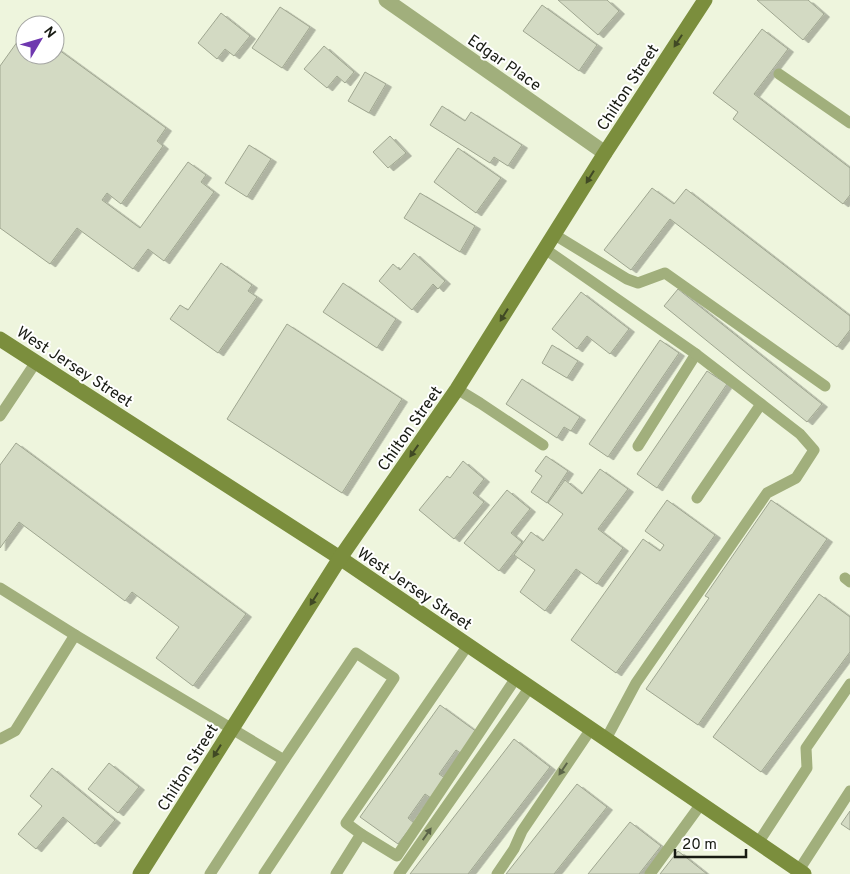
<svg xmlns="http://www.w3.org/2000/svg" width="850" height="874" viewBox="0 0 850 874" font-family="Overpass,sans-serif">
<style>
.building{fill:#d3dac3;stroke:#9fa690;filter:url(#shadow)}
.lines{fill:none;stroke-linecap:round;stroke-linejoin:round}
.lane{stroke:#a1af7c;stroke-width:11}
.street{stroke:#a1af7c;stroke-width:15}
.secondary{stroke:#7b8e3d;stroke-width:15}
.oneway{fill:#404924}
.oneway2{fill:#5c6548}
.labels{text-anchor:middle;stroke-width:4;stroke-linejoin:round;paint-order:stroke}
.street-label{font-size:16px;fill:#181b13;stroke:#fff}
</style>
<defs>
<filter id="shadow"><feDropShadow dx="5.5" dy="3" stdDeviation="0" flood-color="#0004"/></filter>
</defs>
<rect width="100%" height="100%" fill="#eef5dd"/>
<g class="building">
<path d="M558 0H607L619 11 598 35Z"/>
<path d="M757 0H808L824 14 803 40Z"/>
<path d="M542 5 597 45 579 71 523 31Z"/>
<path d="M280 7 310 27 282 68 252 48Z"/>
<path d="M221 13 250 36 234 56 225 49 217 59 198 43Z"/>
<path d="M762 29 788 49 754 94 850 168V195L843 204 733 119 738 112 713 93Z"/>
<path d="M25 31V55H55V47L166 128 157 141 163 146 121 204 107 193 102 200 140 228 188 162 206 175 201 182 214 192 164 261 148 249 133 269 77 228 50 264 0 228V66Z"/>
<path d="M324 46 354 72 345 83 337 76 327 88 304 69Z"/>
<path d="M365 72 386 84 369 113 348 101Z"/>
<path d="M442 106 465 121 471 112 522 145 508 166 494 157 490 163 430 125Z"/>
<path d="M390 136 406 153 388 168 373 152Z"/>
<path d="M249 145 271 159 247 197 225 183Z"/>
<path d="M458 148 501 178 476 213 434 182Z"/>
<path d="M652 188 674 204 686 189 850 316V330L837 347 670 219 631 270 604 250Z"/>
<path d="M420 193 475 226 460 252 404 218Z"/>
<path d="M414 253 445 281 438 289 433 284 412 310 379 281 393 264 400 270Z"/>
<path d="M221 263 252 285 248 291 257 297 218 353 170 319 180 305 188 310Z"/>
<path d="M343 283 396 319 377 348 323 312Z"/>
<path d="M678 289 822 404 807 422 664 306Z"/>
<path d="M581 292 629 329 610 354 587 336 577 349 552 329Z"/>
<path d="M287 324 402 399 342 493 227 419Z"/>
<path d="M660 340 679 353 608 457 589 444Z"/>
<path d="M552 345 578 361 567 378 542 363Z"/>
<path d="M707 371 727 384 657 488 637 474Z"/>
<path d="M522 379 580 417 571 431 564 427 557 438 506 404Z"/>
<path d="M16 443 246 614 193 686 156 658 179 627 132 592 125 601 19 522 0 548V465Z"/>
<path d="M546 456 568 471 547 503 531 492 542 476 535 471Z"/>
<path d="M463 461 484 479 473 493 484 502 454 539 419 510 447 476 450 478Z"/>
<path d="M600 469 628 489 598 529 623 548 597 584 576 569 545 611 520 592 535 570 514 555 531 532 543 541 563 514 548 503 565 480 582 494Z"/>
<path d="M507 490 530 509 511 533 522 542 499 571 464 543Z"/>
<path d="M667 500 715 535 616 673 571 640 643 539 660 551 664 545 645 531Z"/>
<path d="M771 500 827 539 698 725 646 689 709 598 705 596Z"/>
<path d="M819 594 850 617V652L761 772 713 737Z"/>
<path d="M440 705 477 732 462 754 456 750 439 774 445 778 431 798 425 794 408 818 414 823 398 844 360 817Z"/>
<path d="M514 739 550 767 468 874H410Z"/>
<path d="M109 763 139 787 118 813 88 789Z"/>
<path d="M52 768 115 820 95 844 63 817 36 849 18 834 42 806 30 796Z"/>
<path d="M577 784 607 807 554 874H506Z"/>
<path d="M850 811V830L841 824Z"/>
<path d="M630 822 661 846 639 874H588Z"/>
<path d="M678 851 707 874H660Z"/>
</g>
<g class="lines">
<g class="lane">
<path d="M779 74 850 123"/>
<path d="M555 235 627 279 638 283 665 273 825 386"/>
<path d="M545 249 696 354 638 446"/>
<path d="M457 389 480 403 543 445"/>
<path d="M0 416 36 362"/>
<path d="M697 498 761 404"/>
<path d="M845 578 850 582"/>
<path d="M0 588 75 635"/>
<path d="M468 645 346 823 361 834 397 856 516 678"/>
<path d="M0 739 15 731 75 635 284 760"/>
<path d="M606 739 636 683 767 493 796 478 814 450 800 434 696 354"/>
<path d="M758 843 807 768 806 748 850 684"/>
<path d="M799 870 850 791"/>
<path d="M210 874 284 760 356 653 394 678 264 874"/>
<path d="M336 874 361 834"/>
<path d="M399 874 530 687"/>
<path d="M497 874 514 849 522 831 591 729"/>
<path d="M650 874 701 804"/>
</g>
<path class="street" d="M386 0 605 153"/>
<g class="secondary">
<path d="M0 339 340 558 804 874"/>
<path d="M140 874 340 558 457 389 605 153 705 0"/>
</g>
</g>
<defs><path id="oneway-solid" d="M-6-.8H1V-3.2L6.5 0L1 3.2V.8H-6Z" transform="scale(1.25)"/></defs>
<g class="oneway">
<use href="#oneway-solid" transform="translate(678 41) rotate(123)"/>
<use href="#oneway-solid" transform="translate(590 177) rotate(122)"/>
<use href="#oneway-solid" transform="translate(504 315) rotate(122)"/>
<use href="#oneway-solid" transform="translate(414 451) rotate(125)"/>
<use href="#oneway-solid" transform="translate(314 599) rotate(122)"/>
<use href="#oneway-solid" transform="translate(217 751) rotate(122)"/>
</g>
<g class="oneway2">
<use href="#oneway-solid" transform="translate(563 769) rotate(124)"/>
<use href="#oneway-solid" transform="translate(427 834) rotate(-55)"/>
</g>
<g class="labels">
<g class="street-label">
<text transform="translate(505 62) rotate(35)" y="6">Edgar Place</text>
<text transform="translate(627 87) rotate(-57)" y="6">Chilton Street</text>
<text transform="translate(75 366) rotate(33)" y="6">West Jersey Street</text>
<text transform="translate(409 428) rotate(-55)" y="6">Chilton Street</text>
<text transform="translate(415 588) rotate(34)" y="6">West Jersey Street</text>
<text transform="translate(187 767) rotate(-58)" y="6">Chilton Street</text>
</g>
</g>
<g transform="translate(40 40) rotate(52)"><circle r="24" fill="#ffffff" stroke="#a3a4a1"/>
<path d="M0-4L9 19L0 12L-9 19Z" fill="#6f38af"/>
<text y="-8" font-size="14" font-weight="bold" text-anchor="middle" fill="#181b13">N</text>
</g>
<path d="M675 849v8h71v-8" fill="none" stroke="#181b13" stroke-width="2.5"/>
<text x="682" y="849" font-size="15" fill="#181b13" stroke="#ffffff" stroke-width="4" paint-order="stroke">20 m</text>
</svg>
